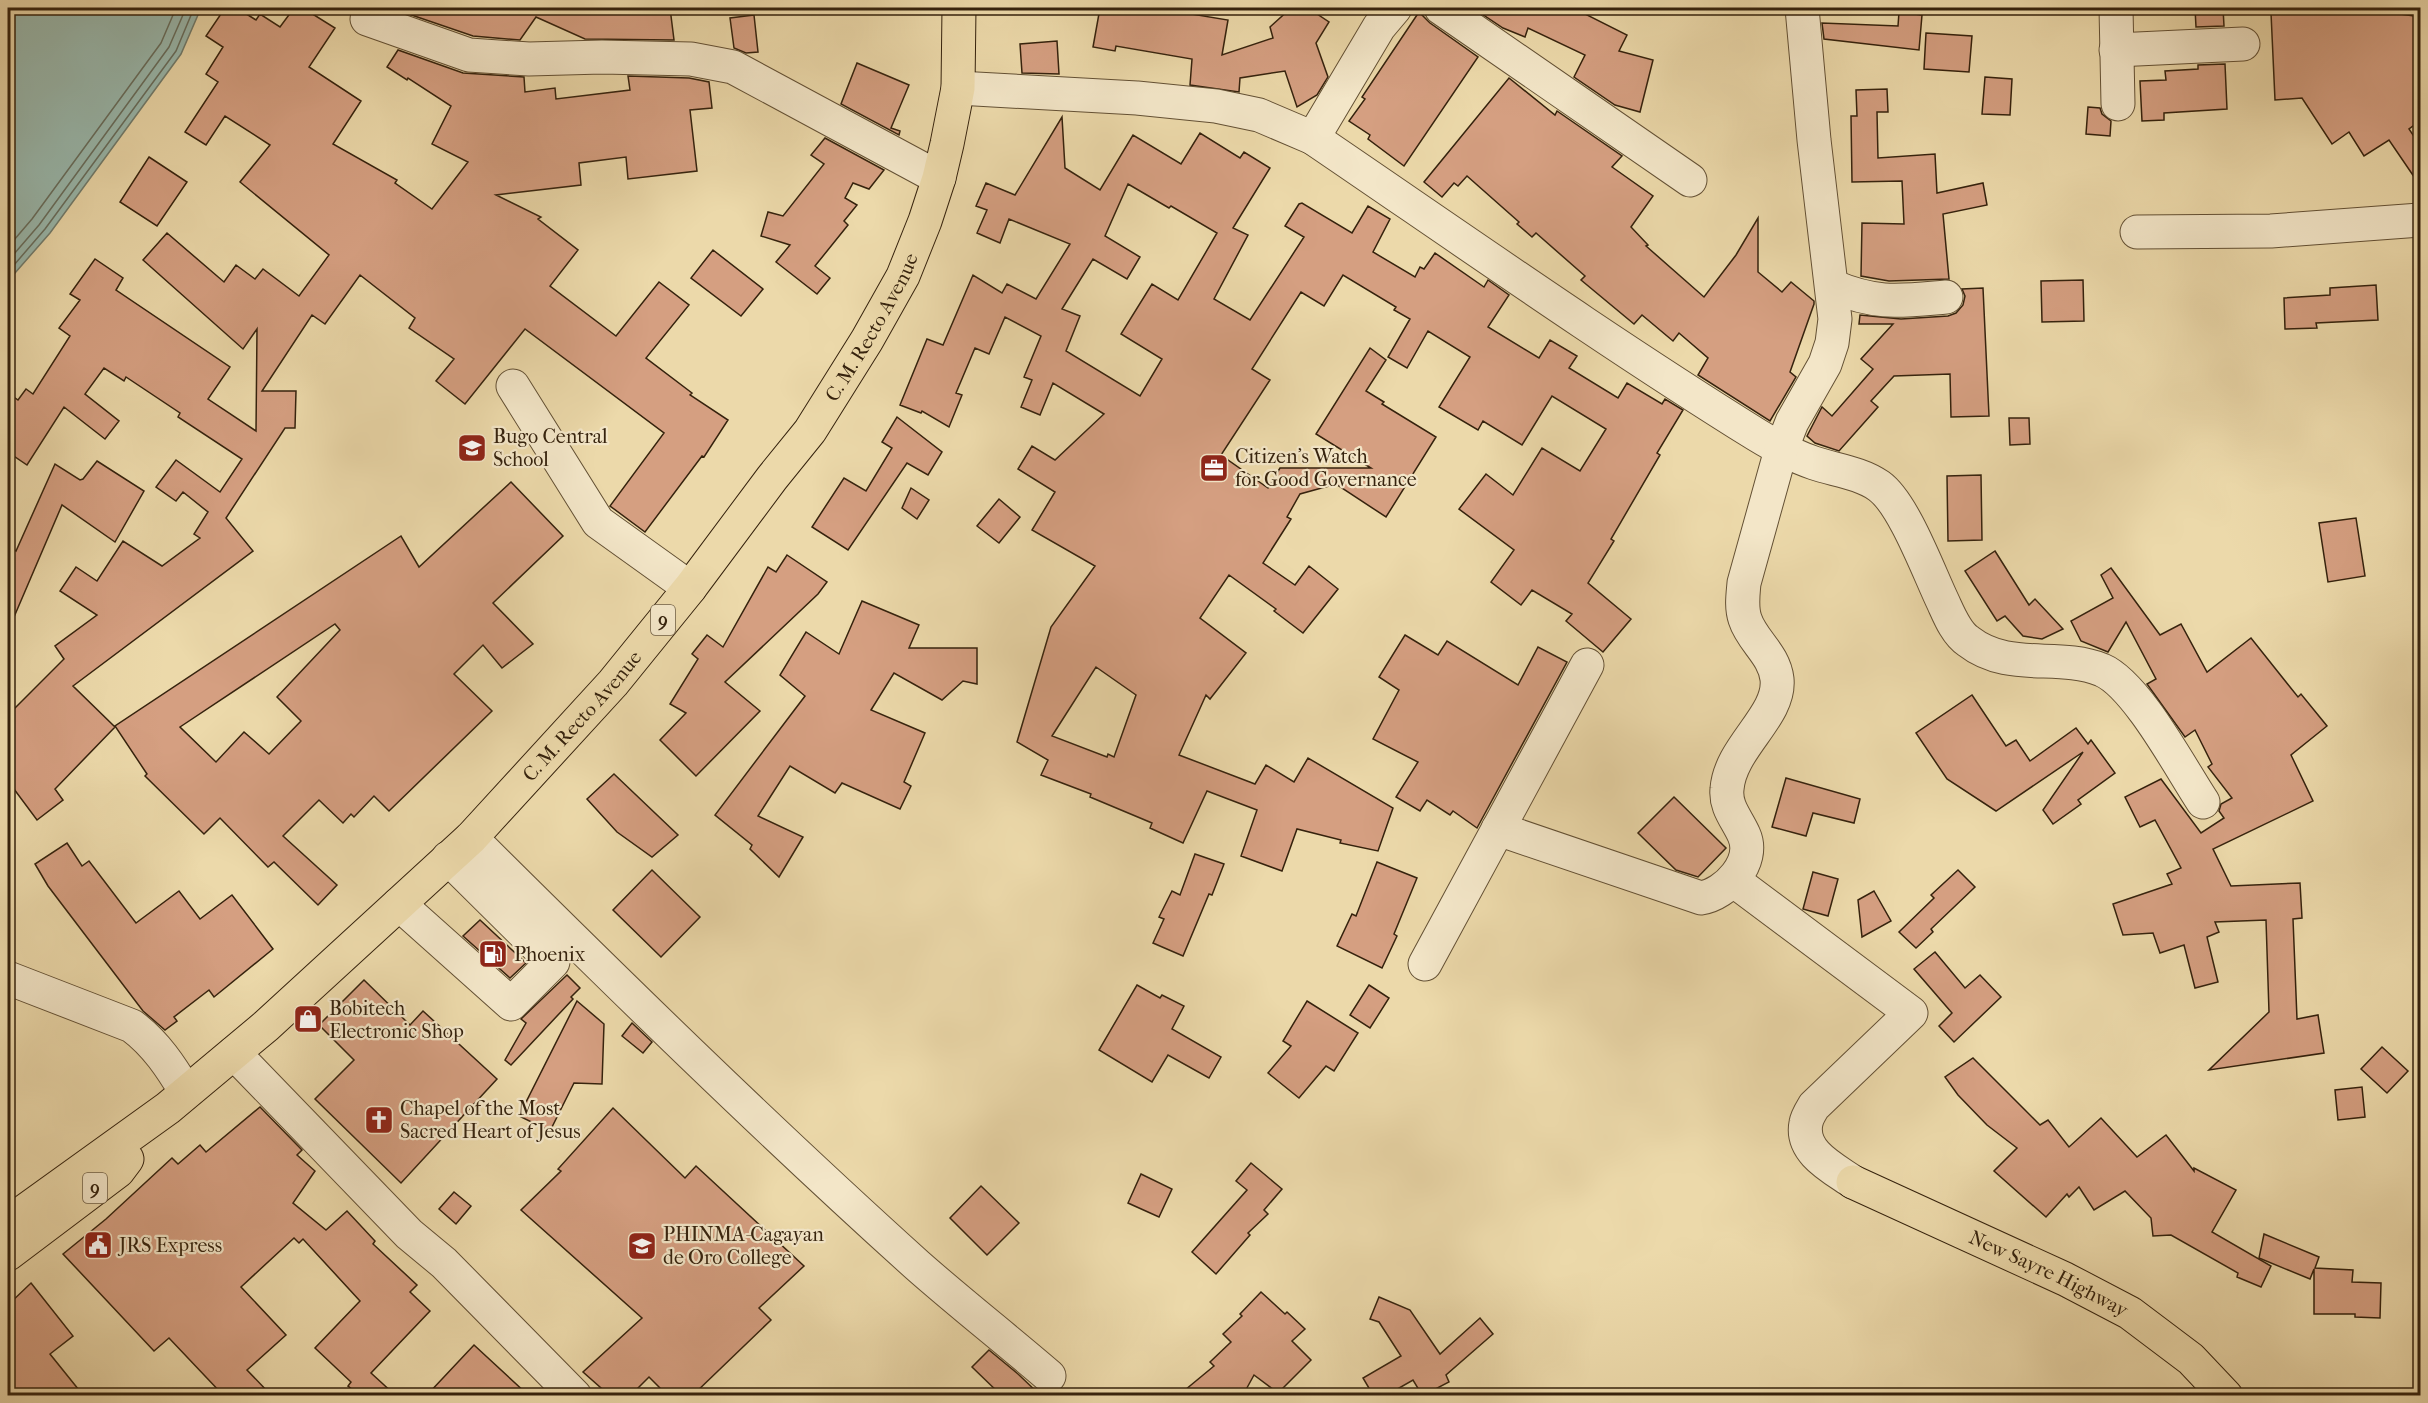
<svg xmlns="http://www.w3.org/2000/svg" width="2428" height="1403" viewBox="0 0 2428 1403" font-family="'IM FELL French Canon',serif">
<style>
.water{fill:#99b9ae;stroke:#717d6e;stroke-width:1.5}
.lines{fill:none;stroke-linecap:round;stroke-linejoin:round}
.shore{stroke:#676e5e;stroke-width:1.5}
.building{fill:#d59f81;stroke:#35220d;stroke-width:1.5;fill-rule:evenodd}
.minor-casing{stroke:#635034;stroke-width:35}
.major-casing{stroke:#35220d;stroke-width:35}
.highway-casing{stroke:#35220d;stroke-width:35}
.minor{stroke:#f3e6c8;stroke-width:33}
.major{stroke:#ecd9aa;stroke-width:33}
.highway{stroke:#ecd9aa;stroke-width:33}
.labels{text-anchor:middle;stroke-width:4.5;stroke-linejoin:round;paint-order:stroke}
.shield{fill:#f3e6c8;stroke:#6e5d45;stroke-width:1.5}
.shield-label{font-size:18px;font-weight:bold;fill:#35220d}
.street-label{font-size:20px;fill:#35220d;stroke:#f3e6c8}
.poi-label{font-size:20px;fill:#35220d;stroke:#f3e6c8;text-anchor:start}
</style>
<rect width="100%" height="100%" fill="#ecd9aa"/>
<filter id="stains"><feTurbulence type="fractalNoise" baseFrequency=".00333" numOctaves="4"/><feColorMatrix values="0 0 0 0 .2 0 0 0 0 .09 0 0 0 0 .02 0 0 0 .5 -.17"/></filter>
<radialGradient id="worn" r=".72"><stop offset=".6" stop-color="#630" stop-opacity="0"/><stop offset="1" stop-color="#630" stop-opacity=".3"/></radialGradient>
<path class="water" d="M8 8H201L181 54 50 233 8 281Z"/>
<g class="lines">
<g class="shore">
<path d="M8 247 32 219 161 43 176 8"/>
<path d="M8 261 39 225 169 47 186 8"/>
<path d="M8 272 45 229 176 51 194 8"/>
</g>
</g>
<g class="building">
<path d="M225 8H237L256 20 260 14 280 27 294 8H303L335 28 309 67 361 101 333 144 397 180 395 183 432 209 468 162 432 144 451 106 408 78 407 80 387 67 398 50 463 73 524 77 525 92 555 88 556 99 630 90 628 76 689 78 709 82 712 108 690 110 697 171 628 179 626 157 579 163 581 185 496 195 541 217 538 219 578 250 550 286 616 336 659 282 689 305 646 358 692 393 690 395 728 420 704 457 702 456 645 532 610 506 664 433 525 329 465 404 436 381 454 359 409 328 415 318 360 275 325 324 312 315 262 391H296L295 428H285L226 518 253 551 73 686 115 727 55 789 63 800 37 820 8 781V715L64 659 55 646 97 615 60 591 76 567 97 581 123 541 162 566 200 538 194 534 208 512 183 492 176 501 156 487 176 460 220 492 242 459 178 417 180 413 126 377 124 381 104 368 85 394 119 421 105 439 64 407 27 465 8 452V393L18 400 26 389 33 394 70 336 59 328 80 300 70 294 95 259 123 278 116 290 230 367 208 399 256 431 257 329 243 349 143 260 167 233 224 282 236 265 255 279 263 269 299 296 329 255 240 182 270 145 225 116 206 145 185 132 218 82 206 74 223 47 206 36Z"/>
<path d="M391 8H608L609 12 670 8 674 40 585 39 536 17 520 40 473 36Z"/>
<path d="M1100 8H1168L1167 10 1228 20 1222 55 1273 38 1270 27 1291 8H1308L1329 22 1316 43 1328 77 1317 95 1297 107 1285 71 1240 78 1239 92 1190 85 1192 59 1116 46 1115 51 1093 47Z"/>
<path d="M1473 8H1588L1585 14 1627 35 1619 51 1653 60 1640 112 1615 105 1574 77 1585 55 1528 28 1525 37 1503 28Z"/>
<path d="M2195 8H2223L2224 26 2196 27Z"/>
<path d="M2282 8H2359L2421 17V120L2409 129 2421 147V187L2389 140 2364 156 2349 132 2332 144 2302 98 2275 100 2271 13Z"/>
<path d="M1419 12 1430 23 1478 57 1404 166 1368 139 1370 135 1349 121 1365 99 1362 97Z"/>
<path d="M1899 12 1922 15 1919 50 1824 39 1822 23 1898 26Z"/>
<path d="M754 15 758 52 746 53 734 48 730 18Z"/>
<path d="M1926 33 1972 36 1969 72 1924 69Z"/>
<path d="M1057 41 1059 74 1022 73 1020 44Z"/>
<path d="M857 63 909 85 891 128 900 131 899 135 841 104Z"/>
<path d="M2225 64 2227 109 2164 113V120L2142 121 2140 81 2166 80 2165 71 2198 69V65Z"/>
<path d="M1985 77 2012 79 2010 115 1982 114Z"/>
<path d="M1509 78 1555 115 1557 111 1622 156 1612 167 1653 196 1631 227 1648 245 1646 246 1704 297 1736 255 1758 218V272L1782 292 1791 282 1814 301V304L1790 372 1796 377 1770 421 1698 375 1708 358 1679 333 1673 341 1642 315 1634 324 1581 280 1585 276 1536 233 1532 237 1517 224 1519 222 1467 176 1458 186 1454 183 1442 197 1424 182Z"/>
<path d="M1887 89 1888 112H1877L1878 158 1935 154 1937 193 1983 183 1987 205 1943 214 1949 279 1889 281 1861 276 1862 223 1904 224 1902 181 1852 182 1851 116H1857L1856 90Z"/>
<path d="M2088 107 2100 108 2102 114 2111 121 2110 136 2086 134Z"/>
<path d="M1062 117 1065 168 1100 190 1133 135 1181 164 1200 133 1240 158 1244 152 1270 168 1233 228 1248 235 1214 299 1250 320 1304 237 1285 226 1299 204 1302 203 1352 233 1368 206 1390 219 1373 252 1415 277 1420 267 1424 269 1435 253 1484 287 1488 280 1509 295 1488 327 1539 358 1550 340 1577 356 1569 368 1618 398 1627 383 1662 404 1665 399 1683 410 1657 453 1660 455 1611 539 1614 541 1588 583 1631 619 1603 652 1566 621 1572 614 1532 590 1521 605 1491 582 1514 550 1459 509 1486 474 1513 495 1542 448 1580 471 1606 429 1552 396 1522 445 1483 421 1478 430 1439 407 1470 357 1428 331 1407 368 1388 357 1410 319 1394 310 1396 307 1343 275 1324 306 1301 292 1252 369 1270 380 1221 455 1268 488 1280 468H1371L1316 434 1370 348 1386 360 1366 391 1384 402 1382 404 1436 437 1386 517 1336 484 1300 494 1287 517 1291 519 1263 563 1295 585 1309 566 1338 589 1303 633 1274 611 1276 609 1229 575 1200 618 1246 653 1210 699 1206 695 1179 755 1255 784 1266 765 1294 782 1308 758 1393 808 1378 851 1340 843 1341 840 1297 829 1282 871 1241 856 1257 810 1207 791 1183 843 1150 828 1152 823 1090 797 1091 794 1041 775 1048 760 1017 742 1051 627 1095 566 1032 530 1055 492 1018 469 1032 446 1055 460 1104 414 1053 383 1040 415 1021 407 1032 380 1024 377 1041 336 1005 317 989 354 975 348 956 393 962 395 949 427 922 411 921 413 900 405 927 339 943 345 973 275 1002 293 1007 284 1036 299 1070 244 1009 219 1000 243 977 233 987 210 976 206 986 183 1015 195ZM1128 184 1169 208 1171 206 1217 233 1178 300 1152 284 1121 334 1162 359 1140 396 1066 351 1080 316 1062 309 1093 259 1127 279 1140 257 1105 236ZM1096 667 1136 695 1114 757 1108 754 1107 757 1052 736Z"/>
<path d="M825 138 884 170 869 189 853 183 845 198 857 205 844 221 848 225 815 266 830 278 817 294 776 262 790 245 761 236 768 212 783 216 824 164 811 155Z"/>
<path d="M149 157 187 182 157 226 120 202Z"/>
<path d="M713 250 763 289 741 316 691 278Z"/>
<path d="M2083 280 2084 321 2042 322 2041 281Z"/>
<path d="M2376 285 2378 320 2316 323 2317 328 2285 329 2284 298 2330 295V288Z"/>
<path d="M1983 288 1989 416 1951 417 1950 374 1894 376 1871 401 1878 407 1839 451 1815 443 1807 436 1822 407 1832 416 1873 369 1861 359 1893 324H1859L1860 315 1901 319 1948 316 1956 313 1963 305 1965 296 1962 289Z"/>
<path d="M897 417 942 452 928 475 907 463 848 550 812 527 844 478 866 491 892 448 882 442Z"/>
<path d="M2009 418H2029L2030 444 2010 445Z"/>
<path d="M97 461 144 491 115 542 62 505 8 631V545L16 551 55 464 80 480 83 479Z"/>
<path d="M1981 475 1982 540 1948 541 1947 476Z"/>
<path d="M511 482 563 536 493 603 533 644 502 668 483 645 454 674 492 711 389 811 374 796 354 817 351 814 343 823 319 800 283 836 337 885 318 905 274 862 268 867 220 818 204 834 145 776 147 774 115 726 401 536 419 567ZM335 624 340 630 277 697 301 721 269 754 244 732 216 762 180 727Z"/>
<path d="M911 488 929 500 917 519 902 508Z"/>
<path d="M999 499 1020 517 999 543 977 526Z"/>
<path d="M2356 518 2365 576 2328 582 2319 523Z"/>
<path d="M1995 551 2029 605 2035 599 2063 629 2042 639 2023 636 2005 616 1997 621 1965 571Z"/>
<path d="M787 555 827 582 818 594 725 682 760 711 696 776 660 740 686 713 670 704 698 659 692 654 707 635 723 647 768 567 776 572Z"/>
<path d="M2111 568 2160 635 2181 624 2207 672 2251 638 2298 697 2301 694 2327 726 2291 755 2313 801 2213 849 2231 886 2300 883 2302 918 2293 919 2297 1019 2318 1015 2324 1053 2209 1070 2269 1012 2266 920 2215 922 2219 932 2207 937 2218 982 2195 988 2184 945 2160 953 2153 933 2123 935 2113 904 2172 884 2167 874 2181 868 2155 820 2140 827 2125 797 2161 779 2201 833 2224 818 2219 811 2221 804 2232 798 2208 767 2212 764 2195 730 2185 737 2147 684 2156 679 2126 622 2108 652 2081 641 2071 621 2113 598 2101 575Z"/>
<path d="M862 601 919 625 909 648H977V684L963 681 942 700 894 673 871 710 925 733 904 782 911 786 900 809 842 783 835 793 790 766 758 816 803 837 779 877 750 849 752 845 715 815 805 696 780 675 806 632 839 654Z"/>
<path d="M1405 635 1438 655 1447 641 1518 685 1538 647 1567 662 1477 828 1453 811 1450 815 1427 800 1420 811 1396 797 1418 762 1373 739 1399 690 1379 677Z"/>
<path d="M1972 695 2006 746 2016 740 2030 761 2076 728 2088 744 2091 740 2115 773 2078 800 2081 804 2053 824 2043 810 2083 752 1996 811 1947 779 1916 733Z"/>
<path d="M614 774 678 835 652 857 617 832 587 799Z"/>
<path d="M1786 778 1860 799 1854 823 1813 813 1806 836 1772 827Z"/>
<path d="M1674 797 1726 848 1698 877 1676 870 1638 833Z"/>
<path d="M67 843 82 866 89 861 136 923 179 891 200 919 232 895 273 949 214 997 209 990 174 1017 177 1021 165 1030 143 1011 48 886 35 864Z"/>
<path d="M1195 854 1224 864 1212 895 1209 894 1183 956 1153 943 1164 919 1159 917 1172 891 1180 895Z"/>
<path d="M1377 862 1417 878 1394 934 1397 936 1382 968 1337 946 1352 914 1356 916Z"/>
<path d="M652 870 700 917 661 957 613 910Z"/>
<path d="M1958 870 1975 887 1931 929 1933 932 1916 948 1899 932 1934 898 1931 895Z"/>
<path d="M1813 872 1838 879 1828 916 1803 909Z"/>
<path d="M1874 891 1891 921 1862 937 1858 900Z"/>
<path d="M480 920 526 963 510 978 463 936Z"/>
<path d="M1935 952 1965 988 1980 975 2001 997 1954 1042 1939 1026 1952 1013 1914 969Z"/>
<path d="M567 975 580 988 571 997 573 999 511 1065 505 1060 526 1023 521 1019Z"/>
<path d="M364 980 410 1025 423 1011 497 1079 401 1183 315 1099 354 1060 319 1025Z"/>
<path d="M1137 985 1160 998 1162 995 1184 1006 1172 1029 1221 1057 1209 1078 1168 1055 1152 1082 1099 1050Z"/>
<path d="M1369 985 1389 998 1370 1028 1350 1015Z"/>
<path d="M577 1001 604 1024 602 1084 574 1083 550 1131 519 1116Z"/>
<path d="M1307 1001 1358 1033 1334 1071 1326 1066 1299 1098 1268 1073 1291 1046 1283 1041Z"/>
<path d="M632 1023 652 1042 643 1053 622 1036Z"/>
<path d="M2382 1047 2408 1071 2387 1093 2361 1069Z"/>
<path d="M1973 1058 2040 1125 2048 1120 2069 1147 2101 1118 2137 1157 2166 1135 2194 1171V1168L2236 1190 2212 1232 2271 1266 2261 1287 2237 1277 2238 1273 2171 1235 2153 1236 2151 1218 2125 1191 2094 1210 2079 1187 2069 1197 2067 1194 2046 1217 1994 1171 2017 1148 1987 1125 1958 1095 1945 1077Z"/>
<path d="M2362 1087 2365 1117 2338 1120 2335 1090Z"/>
<path d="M260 1107 302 1150 297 1155 315 1171 293 1203 326 1230 347 1211 375 1241 373 1244 417 1285 410 1292 430 1311 371 1373 395 1395H359L348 1386 351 1382 315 1348 360 1301 303 1239 299 1243 294 1238 241 1287 286 1335 247 1370 271 1395H223L169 1338 154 1351 63 1254 106 1219 172 1158 178 1164 200 1145 206 1152Z"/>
<path d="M613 1108 685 1178 696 1166 804 1266 759 1308 771 1320 693 1395H667L649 1377 631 1395H609L583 1372 642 1318 521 1210 561 1171 558 1169Z"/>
<path d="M1251 1163 1282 1189 1264 1210 1268 1214 1248 1233 1250 1235 1216 1274 1192 1252 1247 1190 1236 1181Z"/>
<path d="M1141 1174 1172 1189 1159 1217 1128 1203Z"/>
<path d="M981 1186 1019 1223 987 1255 950 1218Z"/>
<path d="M454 1192 471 1206 456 1224 439 1209Z"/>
<path d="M2264 1234 2319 1257 2315 1268 2353 1270 2352 1282 2381 1283 2380 1318 2355 1317V1314H2314V1269L2310 1279 2259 1258Z"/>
<path d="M31 1283 73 1336 50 1354 83 1395H17L8 1384V1305Z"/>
<path d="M1261 1292 1285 1314 1287 1312 1305 1329 1292 1341 1311 1360 1278 1393 1254 1375 1243 1395H1179L1214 1366 1210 1362 1231 1342 1223 1334 1242 1316 1240 1314Z"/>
<path d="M1379 1297 1410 1310 1440 1354 1480 1318 1493 1334 1446 1375 1449 1382 1424 1395H1422L1413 1380 1387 1395H1373L1363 1378 1401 1356 1379 1322 1370 1319Z"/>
<path d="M474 1345 528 1395H427Z"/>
<path d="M989 1350 1018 1374 1040 1395H1001L972 1367Z"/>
</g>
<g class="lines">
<g class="minor-casing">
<g id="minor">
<path d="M1441 8 1690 180"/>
<path d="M2116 8 2118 104"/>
<path d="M367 19 469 55 529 59 602 57 691 59 733 67 939 178"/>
<path d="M2116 50 2243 44"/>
<path d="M958 88 1137 98 1216 106 1259 115 1313 138C1460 238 1606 341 1757 435 1775 446 1793 456 1814 463 1835 470 1861 473 1879 486 1904 504 1929 573 1943 602 1949 615 1956 633 1968 641 2009 673 2057 652 2102 670 2137 685 2181 769 2203 802"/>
<path d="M1313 138 1379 27 1395 8"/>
<path d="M2137 232 2271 231 2420 220"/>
<path d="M1832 286C1877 305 1899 301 1946 297"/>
<path d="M513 386 598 522 690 588"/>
<path d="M1498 829 1701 898C1726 894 1756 862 1744 835 1737 819 1725 807 1727 789 1730 747 1781 716 1777 679 1774 654 1752 641 1745 619 1741 607 1743 595 1744 583L1781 450 1792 422 1825 364 1832 343 1835 319 1814 140 1802 8"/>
<path d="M471 838C617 983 764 1127 917 1265 960 1303 1006 1339 1049 1376"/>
<path d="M1733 880 1911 1013 1814 1106C1811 1111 1807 1117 1806 1123 1800 1152 1833 1168 1853 1182"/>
<path d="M399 904 511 1004 553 962 448 858"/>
<path d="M1425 964 1587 665"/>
<path d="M8 978 132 1026C156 1044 171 1067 186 1092"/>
<path d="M234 1053 409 1234 444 1263 575 1396"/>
</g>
</g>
<g class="major-casing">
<g id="major">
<path id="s1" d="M1853 1182 2065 1279 2130 1313 2191 1359 2226 1396"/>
</g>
</g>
<g class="highway-casing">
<g id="highway">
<path id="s2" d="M8 1223 168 1108 266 1026 471 838 613 683 690 588 772 478 810 431 867 340 903 276 925 221 939 178 947 144 958 88 959 8"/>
<path d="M8 1254 118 1171 127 1159"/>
</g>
</g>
<use href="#minor" class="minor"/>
<use href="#major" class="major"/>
<use href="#highway" class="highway"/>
</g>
<defs>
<g id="school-square" transform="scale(1.5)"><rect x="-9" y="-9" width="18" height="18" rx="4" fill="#8f2418" stroke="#f3e6c8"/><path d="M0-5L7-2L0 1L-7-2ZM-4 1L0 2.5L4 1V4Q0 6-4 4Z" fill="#fff"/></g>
<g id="office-square" transform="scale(1.5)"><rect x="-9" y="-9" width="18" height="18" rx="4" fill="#8f2418" stroke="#f3e6c8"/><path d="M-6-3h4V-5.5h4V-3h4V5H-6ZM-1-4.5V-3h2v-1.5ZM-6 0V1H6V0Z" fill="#fff"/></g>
<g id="fuel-square" transform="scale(1.5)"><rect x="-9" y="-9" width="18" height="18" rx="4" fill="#8f2418" stroke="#f3e6c8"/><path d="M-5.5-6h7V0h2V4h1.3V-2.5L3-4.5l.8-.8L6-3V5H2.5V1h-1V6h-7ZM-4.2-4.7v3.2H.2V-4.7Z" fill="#fff"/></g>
<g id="shop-square" transform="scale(1.5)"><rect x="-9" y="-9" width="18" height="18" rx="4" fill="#8f2418" stroke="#f3e6c8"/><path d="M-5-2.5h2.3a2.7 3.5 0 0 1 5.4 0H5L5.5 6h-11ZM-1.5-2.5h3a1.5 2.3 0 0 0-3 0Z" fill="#fff"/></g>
<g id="church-square" transform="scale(1.5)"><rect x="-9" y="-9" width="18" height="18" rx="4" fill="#8f2418" stroke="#f3e6c8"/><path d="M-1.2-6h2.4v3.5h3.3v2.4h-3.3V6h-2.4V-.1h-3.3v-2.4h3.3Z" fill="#fff"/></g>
<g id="civic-square" transform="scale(1.5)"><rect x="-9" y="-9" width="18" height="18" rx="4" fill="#8f2418" stroke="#f3e6c8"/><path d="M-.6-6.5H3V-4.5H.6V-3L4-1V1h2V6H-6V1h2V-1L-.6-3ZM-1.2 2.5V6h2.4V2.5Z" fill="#fff"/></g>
<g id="university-square" transform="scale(1.5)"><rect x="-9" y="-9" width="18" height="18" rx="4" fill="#8f2418" stroke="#f3e6c8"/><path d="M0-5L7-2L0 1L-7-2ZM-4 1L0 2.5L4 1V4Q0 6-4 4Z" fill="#fff"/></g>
</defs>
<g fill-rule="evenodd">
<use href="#school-square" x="472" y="448"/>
<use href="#office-square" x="1214" y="468"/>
<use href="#fuel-square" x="493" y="954"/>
<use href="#shop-square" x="308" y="1019"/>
<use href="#church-square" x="379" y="1120"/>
<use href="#civic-square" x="98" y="1245"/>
<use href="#university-square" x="642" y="1246"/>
</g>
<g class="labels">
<g class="shield">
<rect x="651" y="605" width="24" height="30" rx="4.5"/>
<rect x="83" y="1173" width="24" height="30" rx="4.5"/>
</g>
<g class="shield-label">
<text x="663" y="626">9</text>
<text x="95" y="1194">9</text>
</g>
<g class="street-label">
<text dy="7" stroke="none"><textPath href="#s2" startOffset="1254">C. M. Recto Avenue</textPath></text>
<text dy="7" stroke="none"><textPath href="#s2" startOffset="768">C. M. Recto Avenue</textPath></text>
<text dy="7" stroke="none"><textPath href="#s1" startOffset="216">New Sayre Highway</textPath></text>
</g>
<g class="poi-label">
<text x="493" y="443">Bugo Central<tspan x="493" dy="23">School</tspan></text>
<text x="1235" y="463">Citizen's Watch<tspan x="1235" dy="23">for Good Governance</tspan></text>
<text x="514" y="961">Phoenix</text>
<text x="329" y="1015">Bobitech<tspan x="329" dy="23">Electronic Shop</tspan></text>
<text x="400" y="1115">Chapel of the Most<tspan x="400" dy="23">Sacred Heart of Jesus</tspan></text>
<text x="663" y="1241">PHINMA-Cagayan<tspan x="663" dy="23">de Oro College</tspan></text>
<text x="119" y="1252">JRS Express</text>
</g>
</g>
<rect width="2428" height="1403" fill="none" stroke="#ecd9aa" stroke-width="30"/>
<rect x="9" y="9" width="2410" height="1385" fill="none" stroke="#35220d" stroke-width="3"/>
<rect x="15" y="15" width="2398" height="1373" fill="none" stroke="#35220d" stroke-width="1.5"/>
<rect width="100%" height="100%" filter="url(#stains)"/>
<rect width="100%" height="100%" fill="url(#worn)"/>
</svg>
